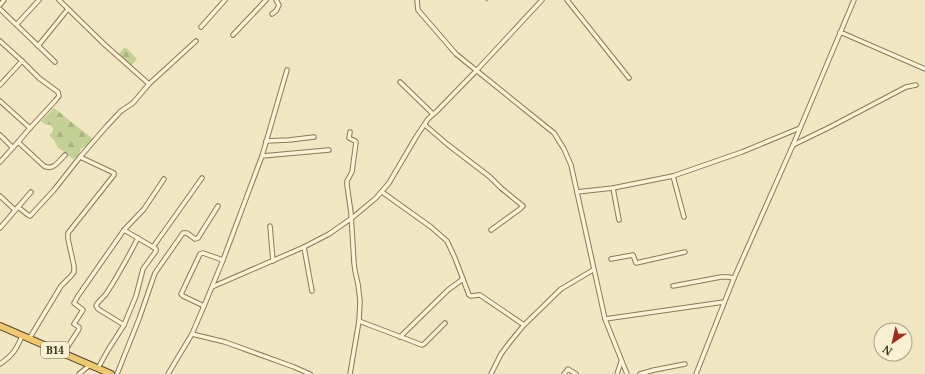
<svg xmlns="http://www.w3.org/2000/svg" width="925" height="374" viewBox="0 0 925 374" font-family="'Noto Serif',serif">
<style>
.forest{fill:url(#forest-firs)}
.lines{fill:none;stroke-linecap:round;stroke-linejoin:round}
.stream{stroke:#6b928c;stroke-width:1}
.minor-casing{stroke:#8c7858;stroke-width:5.5}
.trunk-casing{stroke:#5a452c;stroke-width:8}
.minor{stroke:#fbf3d6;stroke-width:3.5}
.trunk{stroke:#eec872;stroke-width:6}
.labels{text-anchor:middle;stroke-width:3;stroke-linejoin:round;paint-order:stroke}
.shield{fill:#f8f0d2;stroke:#746853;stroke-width:1}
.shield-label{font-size:10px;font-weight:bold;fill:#3b2e1d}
</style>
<defs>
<pattern id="forest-firs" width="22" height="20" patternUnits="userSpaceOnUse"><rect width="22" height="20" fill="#c4d095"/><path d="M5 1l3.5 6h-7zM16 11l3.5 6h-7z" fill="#a9b380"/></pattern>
</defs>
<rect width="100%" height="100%" fill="#f1e7c2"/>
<g class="forest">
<path d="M125 47 137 59 131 66 118 55Z"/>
<path d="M54 108 93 139 87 146 81 148 79 155 73 159 70 157 63 151 58 148 54 140 49 135 52 133 53 129 51 125 45 124 41 121Z"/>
</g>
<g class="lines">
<path class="stream" d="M486 1 488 0"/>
<g class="minor-casing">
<g id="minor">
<path d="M59 0 104 44 149 84"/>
<path d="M417 0 418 10 456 54 554 133 564 149 571 165 605 319 627 374"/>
<path d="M567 0 629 78"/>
<path d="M0 5 4 0"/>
<path d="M0 9 55 62"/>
<path d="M272 14 276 11 279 5 276 0"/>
<path d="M17 24 39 0"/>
<path d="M201 27 225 0"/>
<path d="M840 32 925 69"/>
<path d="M233 35 266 0"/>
<path d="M0 41 22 61 0 85"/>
<path d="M38 46 68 9"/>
<path d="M22 61 39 78 58 92 59 96 55 101 30 128"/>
<path d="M400 82 433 114"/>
<path d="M0 101 30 128 18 142"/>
<path d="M425 125 447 144 490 177 501 188 523 206 520 209 491 230"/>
<path d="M350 132 349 138 355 141 356 142 352 172 347 181V185L351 213 354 263 355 271 358 284 360 301 359 321 350 374"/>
<path d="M0 135 12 147"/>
<path d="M266 141 289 140 314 137"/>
<path d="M793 145 830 127 906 87 916 85"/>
<path d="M262 156 329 150"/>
<path d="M0 162 18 142 44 166C53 171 59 161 65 155"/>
<path d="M673 176 684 217"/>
<path d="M613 188 619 220"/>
<path d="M382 192 431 227 447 241 455 258 469 295 471 296 479 295H480L524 325"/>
<path d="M577 192 613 188 673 176 742 152 800 128"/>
<path d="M0 196 15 210"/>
<path d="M18 207 28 215 30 216 31 215 54 190 80 157 106 127 121 111 133 103 149 84 196 41"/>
<path d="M270 226 273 261"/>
<path d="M0 228 31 192"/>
<path d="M124 230 153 247"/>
<path d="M304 247 312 291"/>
<path d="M611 259 633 255 636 263 685 252"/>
<path d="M673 286 721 277H728L734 278"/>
<path d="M212 287 304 247 329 234 352 218 376 198 389 183 416 137 428 119 437 111 476 71 542 0"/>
<path d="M204 306 183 296 181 294 183 290 200 254 203 253 223 260"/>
<path d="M605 319 724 302"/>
<path d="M359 321 422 345 424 344 445 323"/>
<path d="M124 325 98 309 96 306C98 301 103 298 106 294 118 276 128 257 138 238"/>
<path d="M192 334 225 342 294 367 310 374"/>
<path d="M400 337 448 290 463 279"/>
<path d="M29 339 61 286 71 276 74 272V266L68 239V233L114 175V173L80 157"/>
<path d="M63 354 79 329V327L74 324 83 310 74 303 78 296 124 230 144 209 164 179"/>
<path d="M0 364C13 355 16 350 22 336"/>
<path d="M98 368 108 350 124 325 136 296 143 269 156 251V249L153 247 202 178"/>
<path d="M79 374 90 365"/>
<path d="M117 374 139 319 155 273 183 233H187L195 239 198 238 218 206"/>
<path d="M168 374 192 334 204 306 223 260 262 156 287 70"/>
<path d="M491 374 501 354 510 342 524 325 561 289 593 270"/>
<path d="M564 374 568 369 576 374"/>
<path d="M617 374 621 362"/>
<path d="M640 374 654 370 685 364"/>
<path d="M696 374 734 278 793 145 854 0"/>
</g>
</g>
<g class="trunk-casing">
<path id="trunk" d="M0 326 111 374"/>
</g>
<use href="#minor" class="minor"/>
<use href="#trunk" class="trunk"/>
</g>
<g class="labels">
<rect class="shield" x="41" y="342" width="28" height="16" rx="3"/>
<g class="shield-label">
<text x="55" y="354">B14</text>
</g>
</g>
<g transform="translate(893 342) rotate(214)"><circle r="19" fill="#f8f0d2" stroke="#aca28a"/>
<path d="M0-3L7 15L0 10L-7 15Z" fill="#a02d23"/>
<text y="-6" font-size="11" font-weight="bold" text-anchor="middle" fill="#3b2e1d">N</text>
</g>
</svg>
